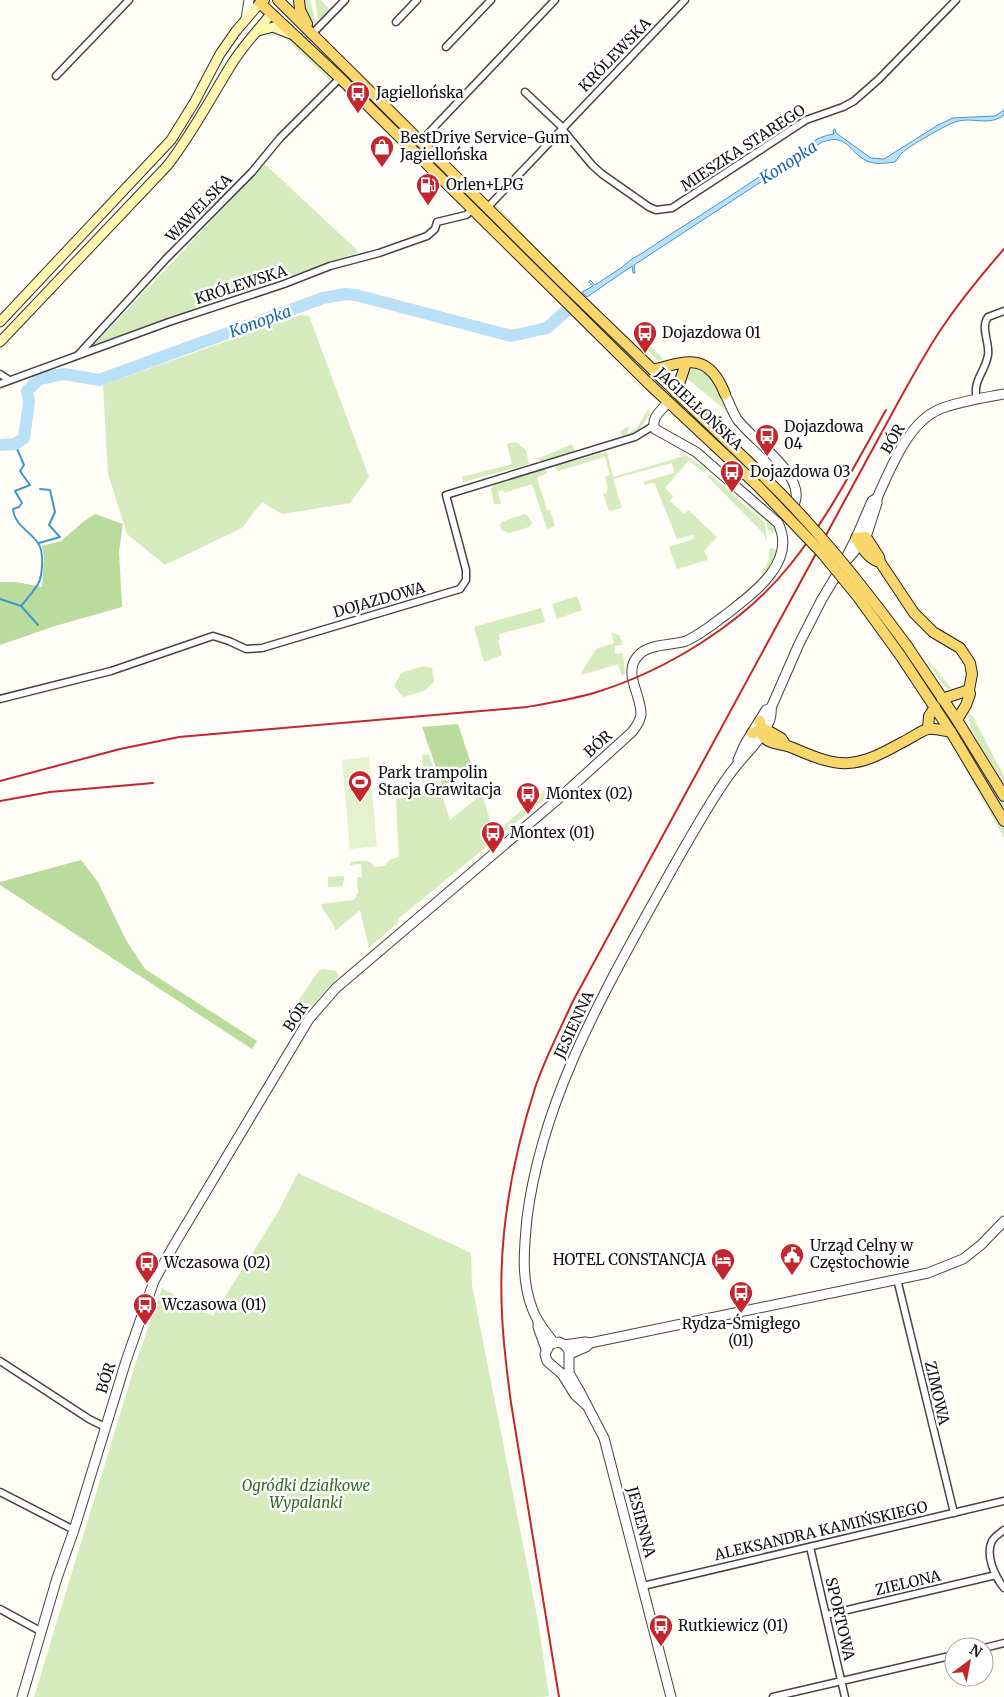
<svg xmlns="http://www.w3.org/2000/svg" width="1004" height="1697" viewBox="0 0 1004 1697" font-family="Merriweather,serif">
<style>
.green{fill:#d5ebbd}
.forest{fill:#b9dc9c}
.pitch{fill:#e6f2cf}
.water{fill:#b9e0f7;stroke:#3f96cf}
.lines{fill:none;stroke-linecap:round;stroke-linejoin:round}
.stream{stroke:#3f96cf;stroke-width:2}
.river{stroke:#b9e0f7;stroke-width:12}
.minor-casing{stroke:#444;stroke-width:9}
.tertiary-casing{stroke:#444;stroke-width:11}
.secondary-casing{stroke:#333;stroke-width:11}
.primary-casing{stroke:#222;stroke-width:12}
.minor{stroke:#fff;stroke-width:6}
.tertiary{stroke:#fff;stroke-width:9}
.secondary{stroke:#fff6b0;stroke-width:9}
.primary{stroke:#f9d66b;stroke-width:10}
.rail{stroke:#c4262e;stroke-width:2}
.primary-bridge-casing{stroke:#222;stroke-width:12;stroke-linecap:butt}
.primary-bridge{stroke:#f9d66b;stroke-width:10}
.labels{text-anchor:middle;stroke-width:5;stroke-linejoin:round;paint-order:stroke}
.street-label{font-size:15px;fill:#111;stroke:#fff}
.poi-label{font-size:15px;fill:#111;stroke:#fff;text-anchor:start}
.park-label{font-size:15px;font-style:italic;fill:#2f6b1f;stroke:#fff}
.water-label{font-size:16px;font-style:italic;fill:#1768a6;stroke:#fff}
</style>
<rect width="100%" height="100%" fill="#fffdf5"/>
<g class="green">
<path d="M301 0H310L316 24C305 21 304 9 301 0Z"/>
<path d="M315 0H321L331 11 321 21 318 18Z"/>
<path d="M274 30 286 34 333 77 331 81 284 37 279 35 268 36 265 33Z"/>
<path d="M344 73 358 85 566 291 563 294 342 75Z"/>
<path d="M265 164 359 252 94 345Z"/>
<path d="M496 205 571 284 494 209Z"/>
<path d="M300 315 309 316 369 477 350 503 282 514 262 502 242 528 165 565 127 534 108 474 103 385Z"/>
<path d="M590 315 656 379 652 382 587 317Z"/>
<path d="M641 333H643V338L663 359 658 361 642 344 635 340Z"/>
<path d="M606 352 645 390 644 391Z"/>
<path d="M691 369C715 369 721 393 728 412L685 377 686 372Z"/>
<path d="M648 409 650 413C643 426 638 434 623 438V436L621 435 620 431 630 426 626 435 637 428Z"/>
<path d="M516 442 526 450 529 464 463 482 462 477 512 464 507 444Z"/>
<path d="M572 444 575 452 541 461 537 459Z"/>
<path d="M680 451 706 469 704 473 689 460 665 488 673 496 670 501 684 514 688 510 717 537 704 551 708 558 707 560 677 569 669 547 694 539 693 535 677 539 655 484 652 483 645 485 643 482 674 473 672 463 613 479 622 508 609 511 603 493 606 494 608 489 605 477 610 475 605 457 558 471 555 468 557 465 607 452 613 477 684 456 680 452Z"/>
<path d="M543 468 547 471V473L537 478 547 510H550L555 526 547 529 532 484 504 493 503 490 498 491 501 504H494L491 489 495 483Z"/>
<path d="M711 475 765 523 767 543 764 534 707 476Z"/>
<path d="M745 503C756 505 772 521 777 531L772 533 768 530 766 522Z"/>
<path d="M524 514 528 516 532 523 529 527 509 533 501 530 500 525 502 522Z"/>
<path d="M773 548 777 551C773 565 766 573 757 583L769 560V549Z"/>
<path d="M577 596 582 610 557 619 552 604Z"/>
<path d="M541 608 545 622 499 634 500 639 498 640 502 655 484 662 474 627Z"/>
<path d="M881 617 973 751 1004 803V809L880 619Z"/>
<path d="M611 632 620 636 623 645 615 646V654L623 653 625 673 622 676 618 664 582 675 581 673 596 649 614 643Z"/>
<path d="M920 651 953 690 948 689 944 686Z"/>
<path d="M423 666 432 668 434 682 424 691 403 697 394 686 401 673Z"/>
<path d="M968 711 973 717 1004 776V783C994 766 966 729 968 711Z"/>
<path d="M944 735 948 736 969 768 1004 828V838L965 768 949 740Z"/>
<path d="M596 741 602 748 590 758 581 746Z"/>
<path d="M429 754 450 820 482 794 491 823 498 831 544 791 546 798 398 919 399 922 369 948 360 910 335 931C334 920 323 914 321 904L354 900 358 893 357 877H362L361 864 350 865 351 862C359 861 371 858 374 867L384 866 391 859 399 857 396 799 427 795 422 755Z"/>
<path d="M344 876V880L342 886 328 887V877Z"/>
<path d="M322 969 336 971 339 976 306 1014 300 1017 293 1012 294 1007 318 972Z"/>
<path d="M298 1173 471 1253 472 1285 538 1621 549 1696 543 1697H34L135 1365 162 1288 213 1316 278 1212Z"/>
</g>
<g class="forest">
<path d="M95 514 123 524 119 551 122 607 55 626 0 645V582H16L42 587 44 557 42 546 61 541 83 522Z"/>
<path d="M458 724 474 773 442 785 422 727Z"/>
<path d="M81 860 98 882 126 940 145 969 257 1041 252 1049 0 885V882Z"/>
</g>
<path class="pitch" d="M369 757 377 846 350 849 342 760Z"/>
<path class="water" d="M1004 110V115C989 127 972 116 955 122 946 125 909 146 902 153 899 155 898 159 895 162 886 163 875 165 867 161 847 151 848 133 822 142L634 265 635 273H633L632 266 587 297 582 292 593 286 589 282 590 280 595 285 621 268 632 259C647 251 661 240 674 232 708 211 745 186 781 163 798 153 814 136 834 134L833 130 835 129 836 133 871 158 884 159 938 125 953 118 995 116Z"/>
<g class="lines">
<g class="stream">
<path d="M39 543 60 537 49 525 55 512 50 490 40 489"/>
<path d="M0 599 21 606C27 599 33 592 38 584 43 575 44 551 38 543 29 530 15 526 13 509L19 507 22 503 15 491 30 485 20 471 24 465 15 444"/>
<path d="M21 606 38 625"/>
</g>
<path class="river" d="M0 445 15 444 24 438 29 402 27 391 39 379 64 374 99 380 323 298 346 294 356 295 511 336 547 328 566 311"/>
<g class="minor-casing">
<g id="minor">
<path d="M396 22 417 0"/>
<path d="M312 34 345 0"/>
<path d="M446 47 491 0"/>
<path d="M56 76 129 0"/>
<path d="M525 92 563 128"/>
<path d="M562 129 592 165 602 174 649 207 656 210 672 208 806 120 843 107 854 101 879 79 956 0"/>
<path d="M421 141 555 0"/>
<path d="M487 208 685 0"/>
<path d="M78 355 166 259 252 172 280 138 340 78"/>
<path d="M0 374 9 380"/>
<path d="M0 384 169 322 284 284 330 266 379 253 427 236 435 229 437 222 466 215 473 209"/>
<path d="M977 400C972 380 985 373 988 355 990 343 980 327 988 317L1004 311"/>
<path d="M0 699 111 671 213 636 229 641 246 649 262 648 460 589 466 580V570L446 495 635 437 653 426"/>
<path d="M897 1279 954 1513"/>
<path d="M0 1361 89 1419 105 1427"/>
<path d="M0 1492 74 1530"/>
<path d="M1004 1530C1000 1533 995 1536 992 1541 985 1555 995 1577 1004 1588"/>
<path d="M810 1547 845 1697"/>
<path d="M643 1586 1004 1501"/>
<path d="M0 1609 42 1632"/>
<path d="M826 1615 996 1575"/>
<path d="M984 1648 1004 1643"/>
<path d="M773 1697 954 1655"/>
</g>
</g>
<g class="tertiary-casing">
<g id="tertiary">
<path d="M246 19 249 0"/>
<path d="M725 394C729 402 732 411 737 419 751 439 805 474 795 502 794 505 791 509 789 512"/>
<path d="M848 559 866 537 877 503V498"/>
<path d="M738 760 745 744 766 710 771 708"/>
<path d="M538 1323V1327L546 1349"/>
<path d="M554 1343C546 1332 536 1321 532 1308 521 1279 524 1249 527 1218 541 1108 594 1010 647 914 670 873 692 832 717 793 723 784 729 774 737 765 748 751 774 728 771 708L799 644 822 599 842 566 856 538 872 501 877 498C891 468 908 422 940 409 960 401 983 398 1004 394"/>
<path d="M565 1345 585 1342 590 1343 928 1273 963 1259 981 1245 1004 1221"/>
<path d="M570 1354 586 1347 590 1343"/>
<path d="M586 1405 575 1395 562 1374 547 1361 545 1354 550 1344 559 1342 565 1345 569 1351V1373L580 1392 604 1438 671 1697"/>
<path d="M22 1697 57 1578 74 1530 126 1361 154 1281 174 1245 309 1019 336 988 557 800 632 732C636 727 640 721 641 715 642 696 623 674 637 657 647 643 671 646 686 641 700 635 712 625 724 616 751 595 798 563 778 523L696 452 655 429C650 418 662 410 668 402"/>
</g>
</g>
<g class="secondary-casing">
<g id="secondary">
<path d="M258 31 273 27 291 34"/>
<path d="M0 322 171 140 194 103 220 54 236 31 260 3"/>
<path d="M0 342 167 166C193 133 211 97 233 62 244 45 258 30 271 14"/>
</g>
</g>
<g class="primary-casing">
<g id="primary">
<path d="M264 0 260 3 340 78 647 382 757 485"/>
<path d="M278 0 569 289 762 475"/>
<path d="M299 0 300 10 307 24"/>
<path d="M653 370C689 360 709 353 725 394"/>
<path d="M676 393 686 363"/>
<path d="M880 562C869 560 861 547 856 538L866 537 879 557 880 562 914 613 933 632 960 648 970 663 972 674 969 690 970 694 966 705 957 720"/>
<path d="M907 646 957 720 1004 796"/>
<path d="M900 655 951 732 1004 821"/>
<path d="M942 699 969 690"/>
<path d="M760 721 762 735C770 746 782 743 793 748 841 769 855 769 901 743 908 740 922 730 928 729 935 728 944 731 951 732"/>
<path d="M928 729 929 716 935 707"/>
<path d="M752 733 765 729 781 738 785 744"/>
</g>
</g>
<use href="#minor" class="minor"/>
<use href="#tertiary" class="tertiary"/>
<use href="#secondary" class="secondary"/>
<use href="#primary" class="primary"/>
<g class="rail">
<path d="M0 781 120 749 179 737 527 707C550 703 574 699 597 692 667 670 744 623 790 565 828 518 856 463 886 410"/>
<path d="M0 801 50 792 153 783"/>
<path d="M559 1697 511 1403C507 1373 503 1343 502 1313 498 1237 512 1160 535 1088 545 1058 560 1030 573 1001L895 408C911 379 927 349 946 322 964 296 984 272 1004 249"/>
</g>
<g class="primary-bridge-casing">
<g id="primary-bridge">
<path d="M762 475C817 528 862 585 907 646"/>
<path d="M757 485 822 553 858 597 900 655"/>
</g>
</g>
<use href="#primary-bridge" class="primary-bridge"/>
</g>
<defs>
<g id="bus-pin" transform="scale(1.25)"><path d="M0 17L-7.5 6A9.5 9.5 0 1 1 7.5 6Z" fill="#c4262e" stroke="#fff"/><path d="M-5-6H5V4H4V6H2V4H-2V6H-4V4H-5ZM-3.5-4V0h7V-4ZM-3.5 1.2v1.5H-2V1.2ZM2 1.2v1.5H3.5V1.2Z" fill="#fff"/></g>
<g id="shop-pin" transform="scale(1.25)"><path d="M0 17L-7.5 6A9.5 9.5 0 1 1 7.5 6Z" fill="#c4262e" stroke="#fff"/><path d="M-5-2.5h2.3a2.7 3.5 0 0 1 5.4 0H5L5.5 6h-11ZM-1.5-2.5h3a1.5 2.3 0 0 0-3 0Z" fill="#fff"/></g>
<g id="fuel-pin" transform="scale(1.25)"><path d="M0 17L-7.5 6A9.5 9.5 0 1 1 7.5 6Z" fill="#c4262e" stroke="#fff"/><path d="M-5.5-6h7V0h2V4h1.3V-2.5L3-4.5l.8-.8L6-3V5H2.5V1h-1V6h-7ZM-4.2-4.7v3.2H.2V-4.7Z" fill="#fff"/></g>
<g id="stadium-pin" transform="scale(1.25)"><path d="M0 17L-7.5 6A9.5 9.5 0 1 1 7.5 6Z" fill="#c4262e" stroke="#fff"/><path d="M0-5a6.5 5 0 1 0 0 10a6.5 5 0 1 0 0-10ZM-3.5-1.8h7v3.6h-7Z" fill="#fff"/></g>
<g id="civic-pin" transform="scale(1.25)"><path d="M0 17L-7.5 6A9.5 9.5 0 1 1 7.5 6Z" fill="#c4262e" stroke="#fff"/><path d="M-.6-6.5H3V-4.5H.6V-3L4-1V1h2V6H-6V1h2V-1L-.6-3ZM-1.2 2.5V6h2.4V2.5Z" fill="#fff"/></g>
<g id="hotel-pin" transform="scale(1.25)"><path d="M0 17L-7.5 6A9.5 9.5 0 1 1 7.5 6Z" fill="#c4262e" stroke="#fff"/><path d="M-6-4.5h1.5V1H6V5H4.5V3h-9V5H-6ZM-4 0a1.8 1.8 0 1 1 3.6 0ZM.5 0V-2.5h3Q6-2.5 6 0Z" fill="#fff"/></g>
</defs>
<g fill-rule="evenodd">
<use href="#bus-pin" x="358" y="93"/>
<use href="#shop-pin" x="382" y="147"/>
<use href="#fuel-pin" x="428" y="185"/>
<use href="#bus-pin" x="645" y="333"/>
<use href="#bus-pin" x="767" y="436"/>
<use href="#bus-pin" x="732" y="472"/>
<use href="#stadium-pin" x="360" y="782"/>
<use href="#bus-pin" x="528" y="794"/>
<use href="#bus-pin" x="493" y="833"/>
<use href="#civic-pin" x="792" y="1255"/>
<use href="#hotel-pin" x="723" y="1260"/>
<use href="#bus-pin" x="147" y="1263"/>
<use href="#bus-pin" x="741" y="1293"/>
<use href="#bus-pin" x="145" y="1305"/>
<use href="#bus-pin" x="661" y="1626"/>
</g>
<g class="labels">
<g class="street-label">
<text transform="translate(615 55) rotate(-46)" y="5">KRÓLEWSKA</text>
<text transform="translate(743 148) rotate(-33)" y="5">MIESZKA STAREGO</text>
<text transform="translate(199 208) rotate(-46)" y="5">WAWELSKA</text>
<text transform="translate(241 285) rotate(-18)" y="5">KRÓLEWSKA</text>
<text transform="translate(699 409) rotate(43)" y="5">JAGIELLOŃSKA</text>
<text transform="translate(893 439) rotate(-59)" y="5">BÓR</text>
<text transform="translate(379 600) rotate(-16)" y="5">DOJAZDOWA</text>
<text transform="translate(598 744) rotate(-42)" y="5">BÓR</text>
<text transform="translate(296 1017) rotate(-56)" y="5">BÓR</text>
<text transform="translate(574 1025) rotate(-65)" y="5">JESIENNA</text>
<text transform="translate(106 1378) rotate(-72)" y="5">BÓR</text>
<text transform="translate(937 1393) rotate(77)" y="5">ZIMOWA</text>
<text transform="translate(641 1522) rotate(75)" y="5">JESIENNA</text>
<text transform="translate(821 1531) rotate(-13)" y="5">ALEKSANDRA KAMIŃSKIEGO</text>
<text transform="translate(908 1583) rotate(-13)" y="5">ZIELONA</text>
<text transform="translate(840 1619) rotate(77)" y="5">SPORTOWA</text>
</g>
<g class="poi-label">
<text x="376" y="98">Jagiellońska</text>
<text x="400" y="143">BestDrive Service-Gum<tspan x="400" dy="17">Jagiellońska</tspan></text>
<text x="446" y="190">Orlen+LPG</text>
<text x="662" y="338">Dojazdowa 01</text>
<text x="784" y="432">Dojazdowa<tspan x="784" dy="17">04</tspan></text>
<text x="750" y="477">Dojazdowa 03</text>
<text x="378" y="778">Park trampolin<tspan x="378" dy="17">Stacja Grawitacja</tspan></text>
<text x="546" y="799">Montex (02)</text>
<text x="510" y="838">Montex (01)</text>
<text x="810" y="1251">Urząd Celny w<tspan x="810" dy="17">Częstochowie</tspan></text>
<text x="706" y="1265" text-anchor="end">HOTEL CONSTANCJA</text>
<text x="164" y="1268">Wczasowa (02)</text>
<text x="162" y="1310">Wczasowa (01)</text>
<text x="741" y="1329" text-anchor="middle">Rydza-Śmigłego<tspan x="741" dy="17">(01)</tspan></text>
<text x="678" y="1631">Rutkiewicz (01)</text>
</g>
<g class="park-label">
<text x="306" y="1491">Ogródki działkowe<tspan x="306" dy="17">Wypalanki</tspan></text>
</g>
<g class="water-label">
<text transform="translate(788 162) rotate(-33)" y="6">Konopka</text>
<text transform="translate(260 321) rotate(-20)" y="6">Konopka</text>
</g>
</g>
<g transform="translate(969 1662) rotate(32)"><circle r="24" fill="#ffffff" stroke="#a0a0a0"/>
<path d="M0-4L9 19L0 12L-9 19Z" fill="#c4262e"/>
<text y="-8" font-size="14" font-weight="bold" text-anchor="middle" fill="#111111">N</text>
</g>
</svg>
